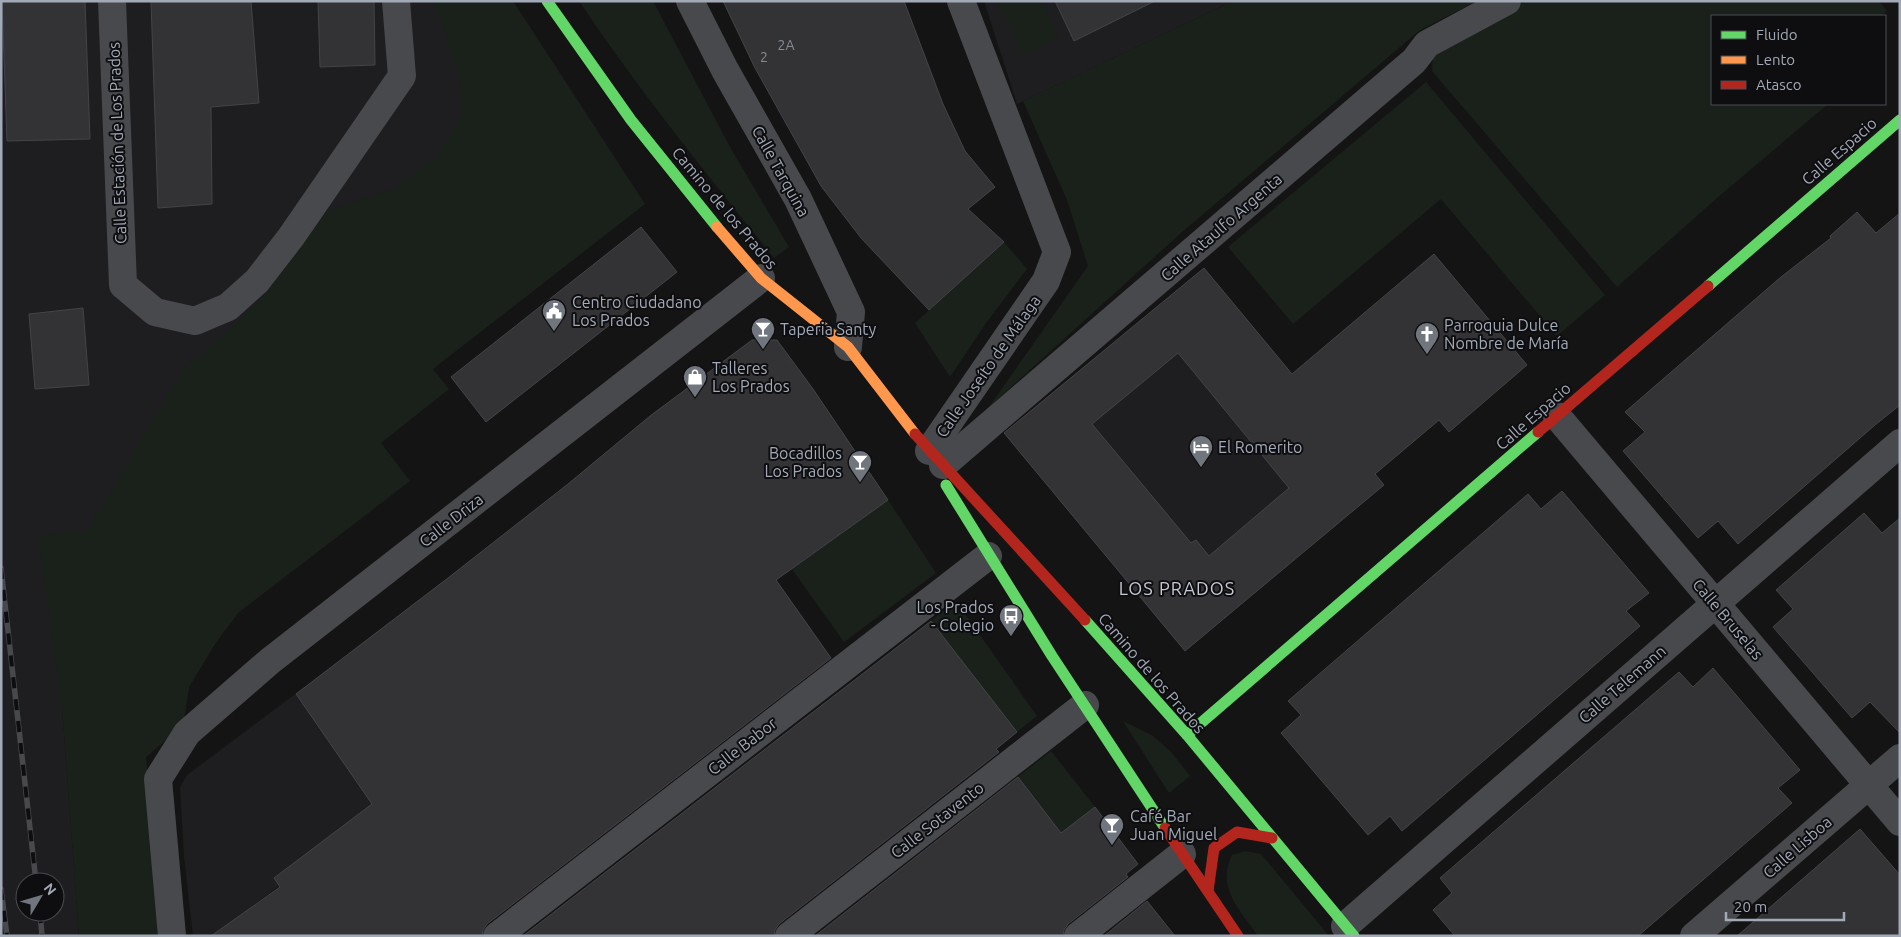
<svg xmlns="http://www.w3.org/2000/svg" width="1901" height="937" viewBox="0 0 1901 937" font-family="Ubuntu,sans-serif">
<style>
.built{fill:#1e1e20;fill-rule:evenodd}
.green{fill:#1a211b}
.building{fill:#333335;stroke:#424448;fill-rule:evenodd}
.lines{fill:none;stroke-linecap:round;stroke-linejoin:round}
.street{stroke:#48494d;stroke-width:28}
.fast{stroke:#63d668;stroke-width:11}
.slow{stroke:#ff974d;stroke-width:11}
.jam{stroke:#b3261e;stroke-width:11}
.rail-casing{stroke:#48494c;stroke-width:5.5}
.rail{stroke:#0e0e10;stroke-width:4;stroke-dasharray:11;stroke-linecap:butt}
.labels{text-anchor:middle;stroke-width:4;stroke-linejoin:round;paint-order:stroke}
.number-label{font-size:14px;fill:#878c96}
.street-label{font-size:16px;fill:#a3aab7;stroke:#0e0e10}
.poi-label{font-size:16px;fill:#a3aab7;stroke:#0e0e10;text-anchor:start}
.neighbourhood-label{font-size:18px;letter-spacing:1px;fill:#c5c9d2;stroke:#0e0e10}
</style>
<rect width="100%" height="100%" fill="#141414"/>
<g class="built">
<path d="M1 1H513L454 301 215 644 189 687 183 726 62 706 79 936H1ZM25 882H55V912H25Z"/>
<path d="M984 1H1233L1017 104Z"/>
<path d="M1204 268 1384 485 1185 651 1004 433Z"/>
<path d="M528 515 614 633 226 926 213 936H193L184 857 180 787 187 775 415 604Z"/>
</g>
<g class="green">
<path d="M432 1H513L645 204 433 369 449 389 381 443 410 481 238 613 215 644 189 687 183 726 146 757 161 936H79L62 706 38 536 87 531 183 369 223 336 261 299 328 210 394 189 440 153 463 114 460 80 441 18Z"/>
<path d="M579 1H653L730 147 789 247 774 258C707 174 639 91 579 1Z"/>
<path d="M997 1H1042L1059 38 1023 55Z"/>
<path d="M1233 1H1477L1420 30 1181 233 989 407 1088 266 1067 200 1023 101Z"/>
<path d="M1526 1H1879L1887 11 1880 16H1712V104H1828L1717 198 1617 287 1432 71 1433 53 1441 45Z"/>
<path d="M1426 82 1605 295 1557 336 1441 199 1293 324 1228 247Z"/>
<path d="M1004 242 1027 269 986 323 950 377 915 323Z"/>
<path d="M888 500 936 573 844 642 792 569Z"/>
<path d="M956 601 1037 716 1017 732 931 621Z"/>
<path d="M1123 721 1153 736 1171 752 1190 776 1169 793Z"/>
<path d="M1051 751 1095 807 1061 833 1018 777Z"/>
<path d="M1245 851 1261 854 1329 936H1258C1240 910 1216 888 1232 855Z"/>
</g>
<g class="building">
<path d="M2 1H85L90 139 7 141Z"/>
<path d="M151 1H251L259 103 211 107 212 204 158 208Z"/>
<path d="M318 1H374L375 65 320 67Z"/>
<path d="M723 1H904L943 104 965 151 995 187 968 209 1004 242 929 310 861 238 821 186 755 68Z"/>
<path d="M1055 1H1155L1074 41Z"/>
<path d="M1857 212 1876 233 1900 213V405L1875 425 1738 544 1718 521 1698 538 1623 451 1645 432 1625 412 1781 277 1831 238 1830 236Z"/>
<path d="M641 227 677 272 486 422 451 377Z"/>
<path d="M1434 254 1527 365 1449 432 1439 420 1375 474 1384 485 1185 651 1004 433 1204 268 1292 374ZM1178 353 1289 488 1209 556 1196 540 1191 543 1092 424Z"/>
<path d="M83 308 89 385 35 389 29 314Z"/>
<path d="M752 340H777L813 389 888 500 776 580 831 658 487 924 483 930 482 936H211L280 887 274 878 372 804 296 694 448 578 568 484 650 416Z"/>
<path d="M1562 491 1649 593 1626 611 1640 626 1402 831 1390 816 1368 835 1281 733 1301 715 1288 701 1528 494 1541 509Z"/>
<path d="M1864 513 1882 533 1900 518V733L1870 702 1852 718 1773 627 1793 609 1776 590Z"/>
<path d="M931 621 1017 732 996 749 999 752 779 924 775 930 774 936H523Z"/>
<path d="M1713 668 1800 770 1778 788 1792 803 1638 936H1455L1433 910 1452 893 1440 878 1679 672 1693 687Z"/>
<path d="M1018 777 1061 833 1095 807 1138 864 1126 874 1128 877 1068 924 1064 930 1063 936H815Z"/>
<path d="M1860 829 1900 875V936H1737Z"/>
<path d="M1147 901 1175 936H1104Z"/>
</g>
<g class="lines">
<g class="street">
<path d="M112 1 123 285 155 312 195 321 228 307 257 281 291 237 402 76 396 1"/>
<path d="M690 1 725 70 798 199 851 312 848 347"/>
<path d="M1557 416 1900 822"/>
<path d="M929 451 1046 281 1057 252 961 1"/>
<path d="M943 465 1414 61 1427 44 1507 1"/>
<path d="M1345 926 1900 443"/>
<path d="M172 936 158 779 187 733 270 661 761 278"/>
<path d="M497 936 988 556"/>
<path d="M789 936 1085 705"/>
<path d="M1078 936 1182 854"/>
<path d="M1694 936 1900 758"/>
</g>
<g class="fast">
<path d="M547 1 631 120 717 227"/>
<path d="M1708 286 1900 120"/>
<path d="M946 485 1052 656 1165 828"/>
<path d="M1085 620 1187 735 1354 936"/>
<path d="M1187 735 1538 432"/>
</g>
<path class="slow" d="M717 227 761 278 848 347 915 434"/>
<g class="jam">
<path d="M1538 432 1708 286"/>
<path d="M915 434 1085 620"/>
<path d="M1165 828 1238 936"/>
<path d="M1208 891 1214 848 1237 832 1272 838"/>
</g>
<g class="rail-casing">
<g id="rail">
<path d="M1 568 36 882"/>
<path d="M1 889 7 936"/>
<path d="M40 912 42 936"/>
</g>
</g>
<use href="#rail" class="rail"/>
</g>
<defs>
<g id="civic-pin" transform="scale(1.25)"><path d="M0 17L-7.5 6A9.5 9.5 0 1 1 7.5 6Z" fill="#71767e" stroke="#0e0e10"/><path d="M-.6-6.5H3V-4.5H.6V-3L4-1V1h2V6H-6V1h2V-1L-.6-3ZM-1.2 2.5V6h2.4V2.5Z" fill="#fff"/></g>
<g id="bar-pin" transform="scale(1.25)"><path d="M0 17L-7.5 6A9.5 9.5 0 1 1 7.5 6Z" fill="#71767e" stroke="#0e0e10"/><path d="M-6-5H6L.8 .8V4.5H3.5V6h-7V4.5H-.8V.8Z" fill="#fff"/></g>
<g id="church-pin" transform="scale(1.25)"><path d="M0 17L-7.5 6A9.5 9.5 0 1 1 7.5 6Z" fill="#71767e" stroke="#0e0e10"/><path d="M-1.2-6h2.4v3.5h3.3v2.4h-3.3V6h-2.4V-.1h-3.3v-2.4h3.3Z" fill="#fff"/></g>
<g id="shop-pin" transform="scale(1.25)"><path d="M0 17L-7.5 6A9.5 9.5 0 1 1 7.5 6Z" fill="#71767e" stroke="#0e0e10"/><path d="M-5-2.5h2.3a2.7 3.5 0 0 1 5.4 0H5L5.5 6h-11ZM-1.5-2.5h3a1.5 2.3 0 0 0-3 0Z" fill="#fff"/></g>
<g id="hotel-pin" transform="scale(1.25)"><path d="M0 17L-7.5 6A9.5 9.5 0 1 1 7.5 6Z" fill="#71767e" stroke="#0e0e10"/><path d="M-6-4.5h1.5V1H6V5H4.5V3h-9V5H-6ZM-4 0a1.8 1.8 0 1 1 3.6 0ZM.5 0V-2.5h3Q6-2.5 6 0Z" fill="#fff"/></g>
<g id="bus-pin" transform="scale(1.25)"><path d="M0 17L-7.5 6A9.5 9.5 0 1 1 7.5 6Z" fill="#71767e" stroke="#0e0e10"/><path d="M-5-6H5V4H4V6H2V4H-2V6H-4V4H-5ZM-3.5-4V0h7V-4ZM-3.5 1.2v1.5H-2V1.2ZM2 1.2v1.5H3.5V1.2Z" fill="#fff"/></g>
</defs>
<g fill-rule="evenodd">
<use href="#civic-pin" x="554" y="311"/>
<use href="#bar-pin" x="763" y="329"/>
<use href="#church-pin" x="1427" y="334"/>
<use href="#shop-pin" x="695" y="377"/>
<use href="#hotel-pin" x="1201" y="447"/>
<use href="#bar-pin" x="860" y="462"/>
<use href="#bus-pin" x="1011" y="616"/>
<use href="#bar-pin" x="1112" y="825"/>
</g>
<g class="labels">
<g class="number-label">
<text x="786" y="50">2A</text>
<text x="764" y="62">2</text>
</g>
<g class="street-label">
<text transform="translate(117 143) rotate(-92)" y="6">Calle Estación de Los Prados</text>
<text transform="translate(1839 151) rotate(-41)" y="6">Calle Espacio</text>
<text transform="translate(781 171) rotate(61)" y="6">Calle Tarquina</text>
<text transform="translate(725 208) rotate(50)" y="6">Camino de los Prados</text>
<text transform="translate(1221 227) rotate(-41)" y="6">Calle Ataulfo Argenta</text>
<text transform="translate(988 366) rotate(-55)" y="6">Calle Joseíto de Málaga</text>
<text transform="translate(1533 416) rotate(-41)" y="6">Calle Espacio</text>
<text transform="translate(451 520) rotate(-38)" y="6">Calle Driza</text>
<text transform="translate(1728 619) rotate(50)" y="6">Calle Bruselas</text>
<text transform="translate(1152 673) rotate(49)" y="6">Camino de los Prados</text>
<text transform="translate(1622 684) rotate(-41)" y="6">Calle Telemann</text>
<text transform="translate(742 746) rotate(-38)" y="6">Calle Babor</text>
<text transform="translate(937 820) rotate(-38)" y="6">Calle Sotavento</text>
<text transform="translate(1797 847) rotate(-41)" y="6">Calle Lisboa</text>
</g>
<g class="poi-label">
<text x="572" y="308">Centro Ciudadano<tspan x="572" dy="18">Los Prados</tspan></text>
<text x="1444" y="331">Parroquia Dulce<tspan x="1444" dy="18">Nombre de María</tspan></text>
<text x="780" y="335">Taperia Santy</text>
<text x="712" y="374">Talleres<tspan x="712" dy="18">Los Prados</tspan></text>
<text x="1218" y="453">El Romerito</text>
<text x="842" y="459" text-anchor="end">Bocadillos<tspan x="842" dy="18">Los Prados</tspan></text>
<text x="994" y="613" text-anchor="end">Los Prados<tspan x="994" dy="18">- Colegio</tspan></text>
<text x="1130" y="822">Café Bar<tspan x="1130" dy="18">Juan Miguel</tspan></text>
</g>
<g class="neighbourhood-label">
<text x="1177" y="595">LOS PRADOS</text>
</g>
</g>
<rect width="1901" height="937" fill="none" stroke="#a3aab7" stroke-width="5"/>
<rect x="1711" y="15" width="175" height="90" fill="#0e0e10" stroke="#4a4c53"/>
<rect x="1721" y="31" width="25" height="8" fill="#63d668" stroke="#4a4c53"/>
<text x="1756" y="40" font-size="15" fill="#a3aab7">Fluido</text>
<rect x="1721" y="56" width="25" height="8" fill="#ff974d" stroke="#4a4c53"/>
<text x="1756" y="65" font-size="15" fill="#a3aab7">Lento</text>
<rect x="1721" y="81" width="25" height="8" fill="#b3261e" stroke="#4a4c53"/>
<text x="1756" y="90" font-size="15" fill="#a3aab7">Atasco</text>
<g transform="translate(40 897) rotate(52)"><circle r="24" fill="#0e0e10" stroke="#4a4c53"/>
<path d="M0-4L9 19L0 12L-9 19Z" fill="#71767e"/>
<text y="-8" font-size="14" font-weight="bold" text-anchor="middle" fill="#a3aab7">N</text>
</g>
<path d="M1726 912v8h118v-8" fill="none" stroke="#a3aab7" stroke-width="2.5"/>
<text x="1734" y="912" font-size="15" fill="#a3aab7" stroke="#0e0e10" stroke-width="4" paint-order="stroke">20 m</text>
</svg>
